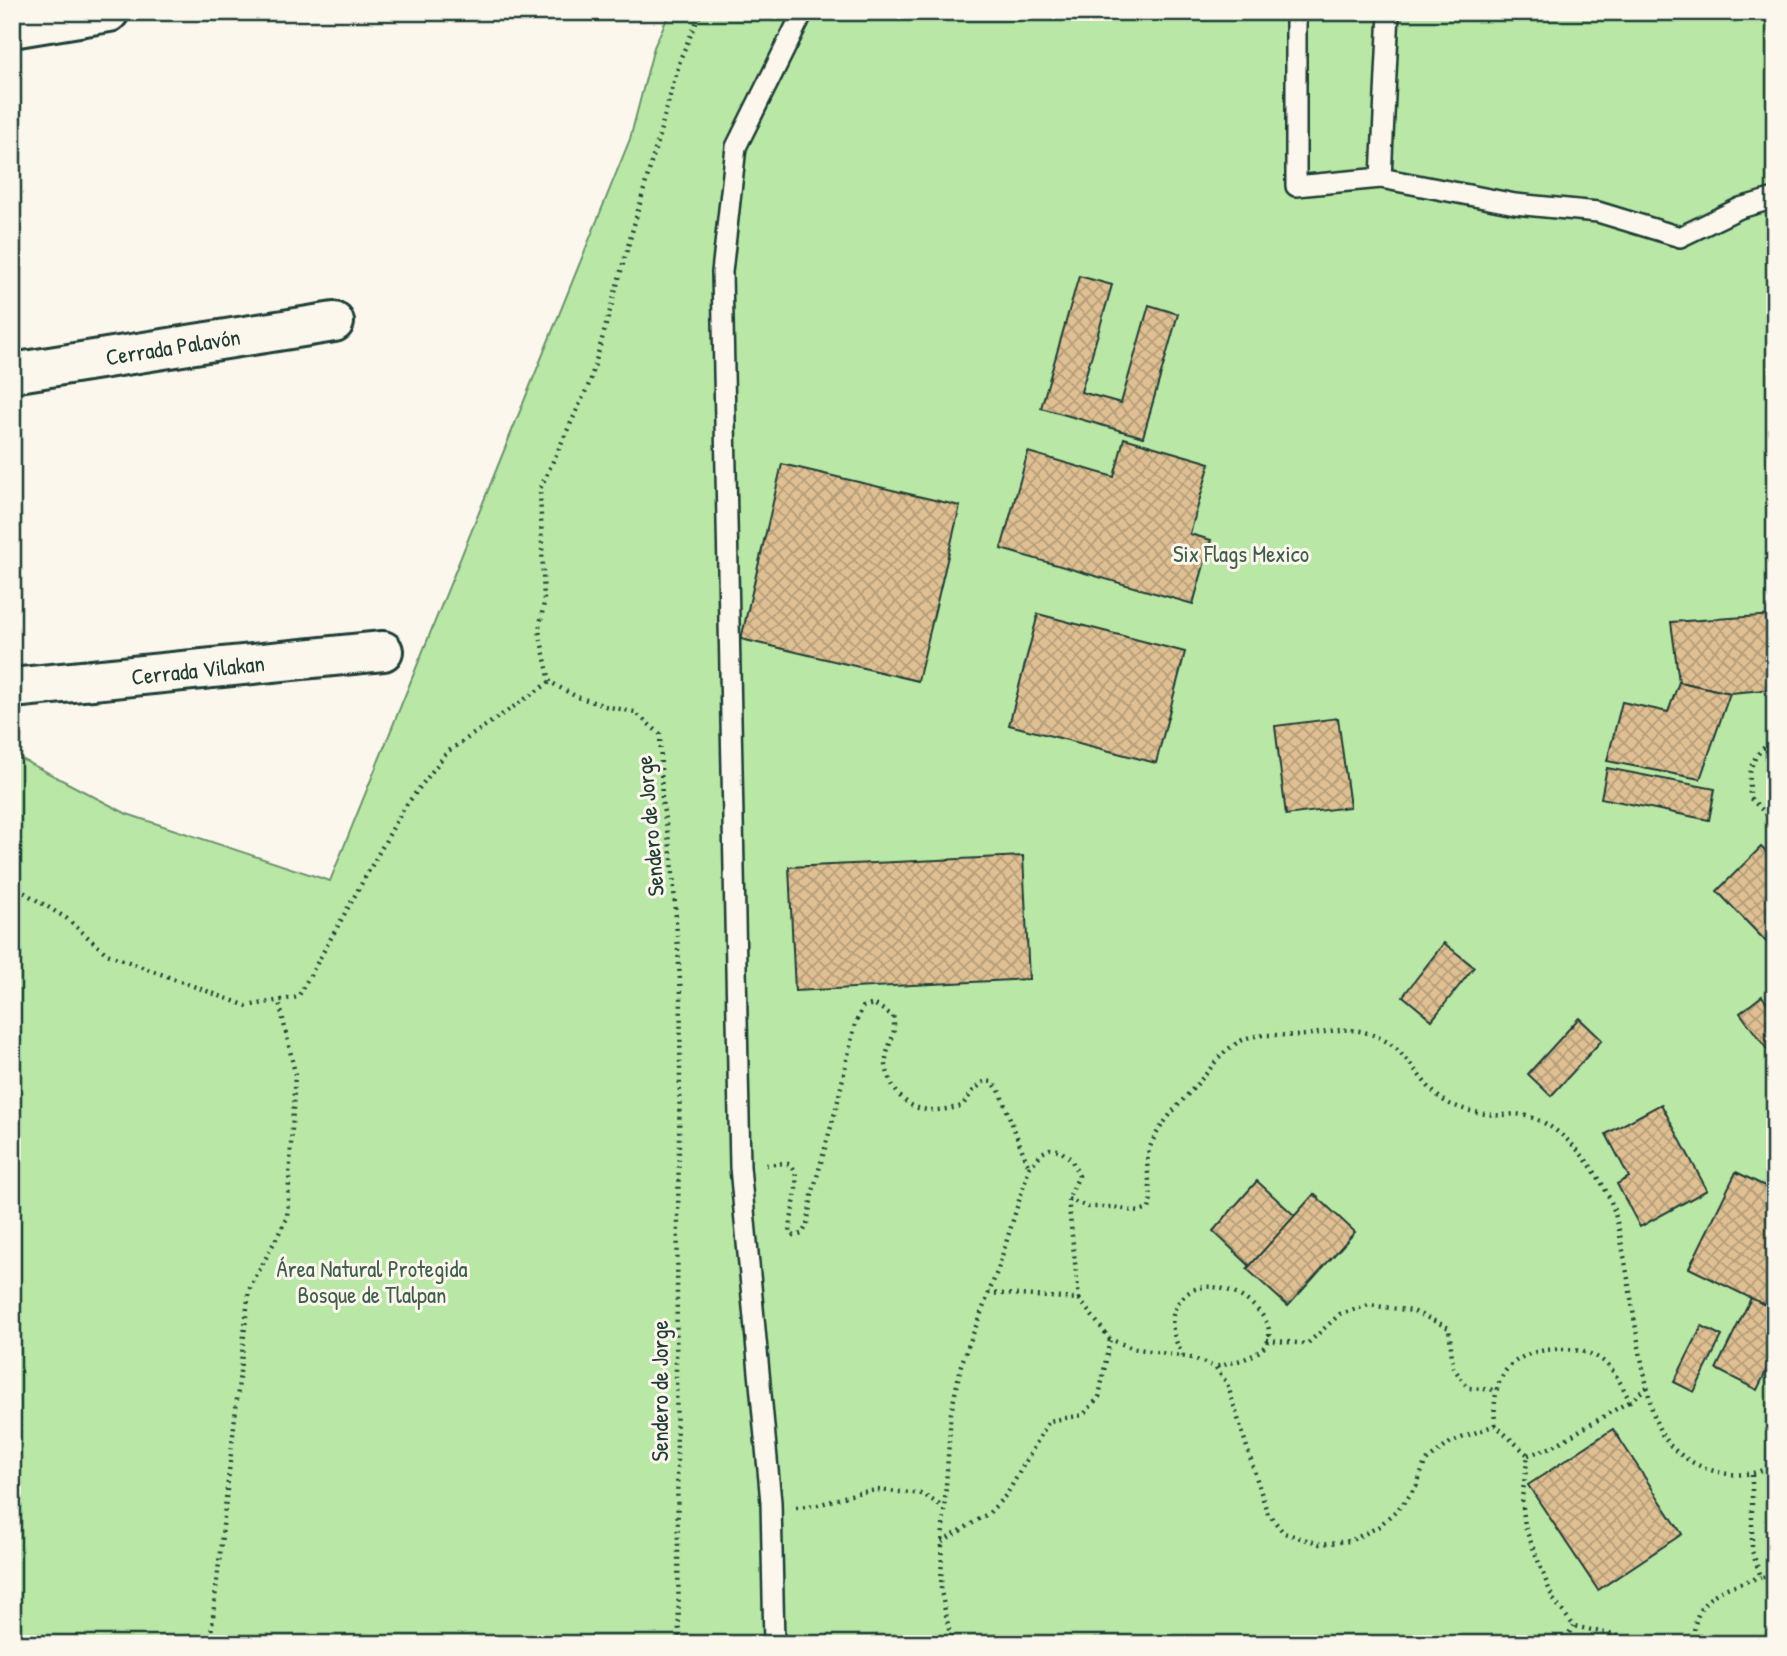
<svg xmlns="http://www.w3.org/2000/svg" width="1787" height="1656" viewBox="0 0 1787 1656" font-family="'Patrick Hand',sans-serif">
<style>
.green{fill:#b9e8a6;stroke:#6c926d;stroke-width:2}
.building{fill:url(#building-cross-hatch);stroke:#1f3d34;stroke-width:2}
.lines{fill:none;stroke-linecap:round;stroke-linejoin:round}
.lane-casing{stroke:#1f3d34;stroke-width:24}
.street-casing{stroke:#1f3d34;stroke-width:44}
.path{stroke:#1f3d34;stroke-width:4.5;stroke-dasharray:2 5;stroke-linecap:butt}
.lane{stroke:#fbf7ec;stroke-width:19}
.street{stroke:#fbf7ec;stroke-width:38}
.labels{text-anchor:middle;stroke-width:6;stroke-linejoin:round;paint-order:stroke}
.street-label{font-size:23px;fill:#1f3d34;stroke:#fbf7ec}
.park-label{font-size:23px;fill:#3e5f4b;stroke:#fbf7ec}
</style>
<defs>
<pattern id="building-cross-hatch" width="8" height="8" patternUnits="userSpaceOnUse" patternTransform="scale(1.75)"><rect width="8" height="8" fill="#e0c093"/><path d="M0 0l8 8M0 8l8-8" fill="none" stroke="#b59d79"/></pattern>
</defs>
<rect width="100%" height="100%" fill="#fbf7ec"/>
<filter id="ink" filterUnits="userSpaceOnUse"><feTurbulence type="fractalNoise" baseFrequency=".0143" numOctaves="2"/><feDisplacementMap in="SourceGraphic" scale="14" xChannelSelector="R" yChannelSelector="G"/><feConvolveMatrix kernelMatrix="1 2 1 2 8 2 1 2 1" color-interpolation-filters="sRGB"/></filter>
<g filter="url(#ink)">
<path class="green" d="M670 12H1775V1644H12V754L127 814 330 881 630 139 654 47Z"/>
<g class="building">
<path d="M1079 276 1112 285 1081 392 1121 403 1149 305 1178 314 1143 437 1041 408Z"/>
<path d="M1124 438 1210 463 1190 534 1211 540 1193 604 1001 549 1028 452 1114 477Z"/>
<path d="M782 464 960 506 918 681 741 639Z"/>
<path d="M1038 614 1185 652 1156 763 1009 725Z"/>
<path d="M1775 615V689L1730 693 1679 682 1671 622Z"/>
<path d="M1679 682 1730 693 1700 779 1607 761 1622 702 1668 712Z"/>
<path d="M1338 718 1350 807 1286 815 1275 726Z"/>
<path d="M1607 768 1715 789 1709 820 1601 798Z"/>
<path d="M1761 847 1775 861V951L1717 891Z"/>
<path d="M1023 856 1029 979 795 991 789 867Z"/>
<path d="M1444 943 1474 967 1432 1020 1403 996Z"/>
<path d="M1762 996 1775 1014V1060L1740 1013Z"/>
<path d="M1579 1018 1602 1040 1551 1096 1528 1074Z"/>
<path d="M1661 1104 1707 1190 1640 1227 1617 1184 1629 1177 1606 1134Z"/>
<path d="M1736 1172 1775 1191V1310L1689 1268Z"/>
<path d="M1257 1181 1295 1216 1250 1266 1213 1231Z"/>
<path d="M1314 1194 1355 1232 1288 1306 1247 1269Z"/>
<path d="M1751 1298 1775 1310V1353L1757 1390 1716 1369Z"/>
<path d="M1702 1326 1722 1336 1694 1392 1674 1382Z"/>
<path d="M1613 1429 1682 1534 1598 1590 1528 1485Z"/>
</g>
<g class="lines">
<g class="lane-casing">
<g id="lane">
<path d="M1296 12V186L1381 178"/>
<path d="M1389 12 1381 178 1515 204 1598 212 1680 237 1740 208 1775 198"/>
<path d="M774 1644 771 1502 740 1167 722 272 736 147 803 12"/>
</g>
</g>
<g class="street-casing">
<g id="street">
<path d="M12 28 109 12"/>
<path d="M12 373 334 322"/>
<path d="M12 688 383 651"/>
</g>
</g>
<g class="path">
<path d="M550 682 539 631 544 602 540 489 590 382 681 57 701 12"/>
<path d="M1775 738C1749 759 1749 766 1750 798L1775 822"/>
<path d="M12 885 66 918 107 954 247 1006 298 997 404 808 447 752 550 682 575 696 605 706 635 712 660 734 662 801 672 859 681 995 676 1366 679 1644"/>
<path d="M766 1165C772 1165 782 1162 788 1164 806 1170 789 1217 790 1233L795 1236 802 1234 807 1225 812 1195 837 1105 855 1024 863 1007 874 1004 893 1016C897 1036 889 1040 886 1058 885 1067 888 1075 892 1084 907 1114 933 1113 962 1106L973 1091 985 1081 992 1082 999 1090 1029 1168"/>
<path d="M1068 1199 1088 1207H1113L1139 1212 1149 1209C1155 1190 1142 1168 1150 1147 1160 1121 1186 1098 1204 1076 1210 1070 1215 1061 1221 1056 1227 1049 1239 1041 1247 1038 1266 1032 1286 1037 1305 1035 1336 1031 1352 1024 1382 1039 1410 1053 1424 1092 1450 1104 1465 1110 1479 1114 1495 1115 1504 1116 1513 1113 1522 1115 1559 1122 1592 1162 1608 1195 1617 1214 1620 1236 1624 1256 1632 1300 1637 1343 1647 1386 1650 1403 1654 1421 1663 1436 1684 1469 1743 1488 1775 1463"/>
<path d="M1079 1299 1110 1339 1132 1348 1192 1358 1215 1367 1227 1383 1267 1512 1284 1533 1320 1544 1350 1541 1378 1527 1401 1506 1417 1485 1425 1462 1451 1442 1495 1425 1528 1455 1522 1498 1525 1527 1553 1599 1574 1626 1653 1644"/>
<path d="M1267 1340 1307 1344 1340 1314 1369 1305 1413 1311 1449 1328 1453 1367 1468 1388 1496 1390"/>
<path d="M1183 1356C1175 1341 1167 1321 1177 1305 1205 1257 1289 1316 1265 1346 1254 1359 1230 1363 1215 1367"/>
<path d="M1495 1425C1494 1406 1494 1389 1504 1373 1522 1345 1578 1342 1603 1361 1616 1371 1622 1387 1630 1401L1647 1387"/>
<path d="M1528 1455 1552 1447 1630 1401"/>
<path d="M1752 1475V1551L1761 1577 1775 1576"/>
<path d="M796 1507 818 1505 857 1493 877 1490 923 1494 943 1507"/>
<path d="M942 1542 989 1513 1007 1494 1049 1421 1083 1415 1099 1397 1110 1339"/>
<path d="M210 1644 249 1290 287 1218 295 1073 279 1001"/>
<path d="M952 1644 941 1591 942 1543 951 1413 961 1365 998 1269 1029 1168 1042 1153 1050 1149 1059 1150 1071 1159 1079 1176 1068 1199 1079 1299 989 1293"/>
<path d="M1561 1644 1574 1626"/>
<path d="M1693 1644C1694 1595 1720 1589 1761 1577"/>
</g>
<use href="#lane" class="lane"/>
<use href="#street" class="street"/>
</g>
</g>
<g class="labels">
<g class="street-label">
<text transform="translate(173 347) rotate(-9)" y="8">Cerrada Palavón</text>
<text transform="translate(198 670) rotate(-6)" y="8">Cerrada Vilakan</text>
<text transform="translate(650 826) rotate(-95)" y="8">Sendero de Jorge</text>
<text transform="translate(660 1391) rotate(-90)" y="8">Sendero de Jorge</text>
</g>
<g class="park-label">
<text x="1241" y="562">Six Flags Mexico</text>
<text x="372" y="1277">Área Natural Protegida<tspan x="372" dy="26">Bosque de Tlalpan</tspan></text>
</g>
</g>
<rect width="1787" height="1656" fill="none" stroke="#fbf7ec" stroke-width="42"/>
<rect x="21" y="21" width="1745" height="1614" fill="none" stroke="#1f3d34" stroke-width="2.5" filter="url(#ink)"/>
</svg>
